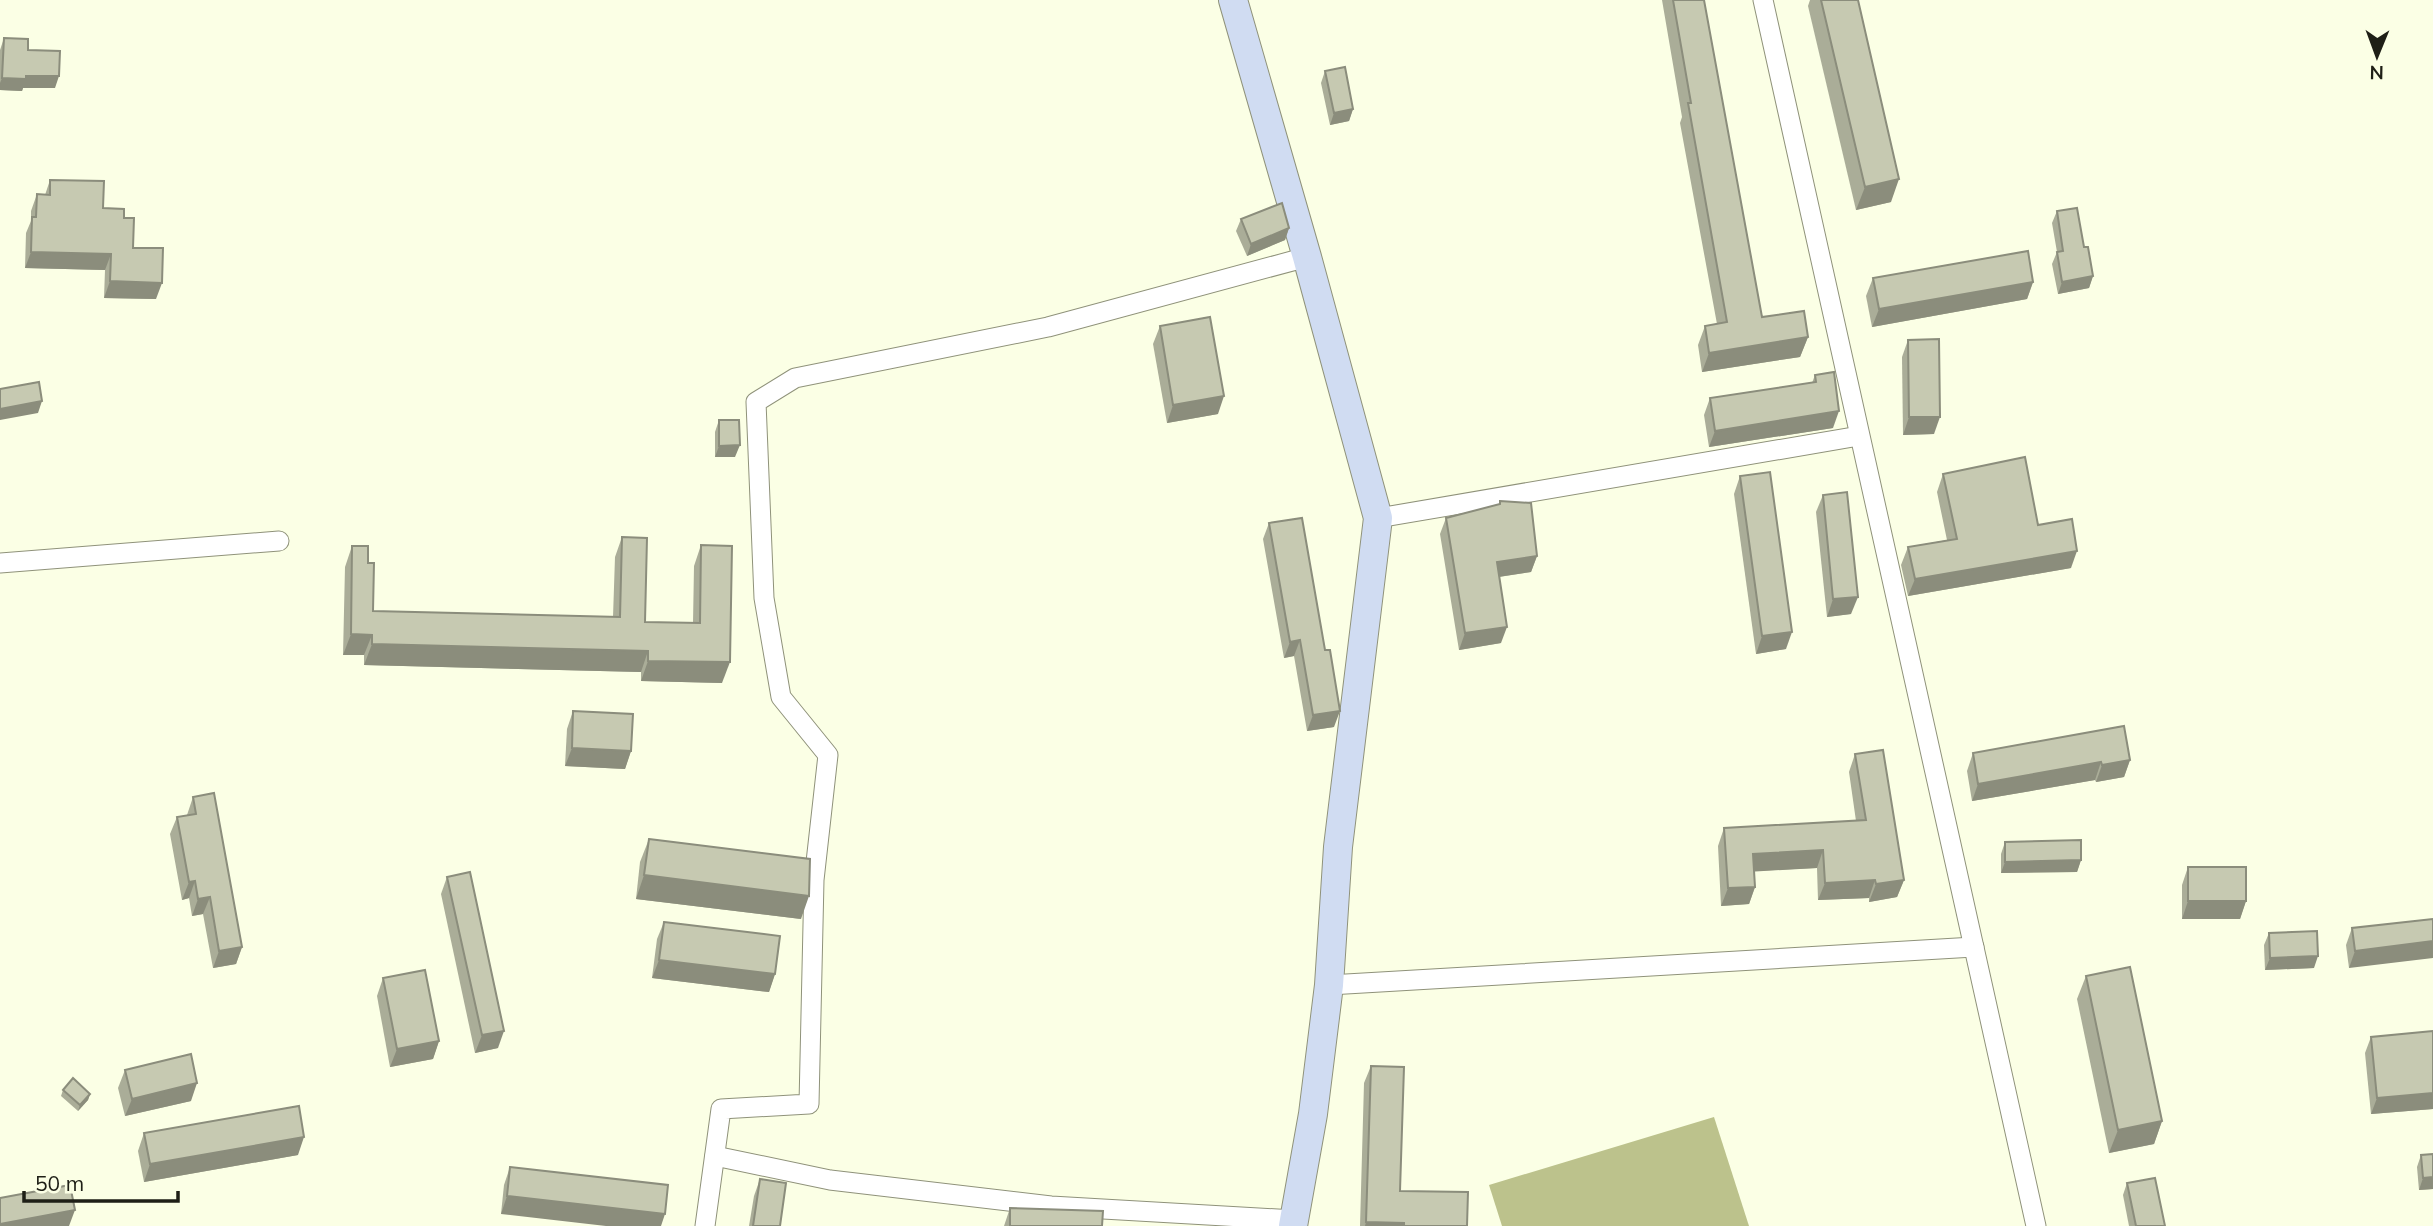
<svg xmlns="http://www.w3.org/2000/svg" width="2433" height="1226" viewBox="0 0 2433 1226" font-family="Mulish,sans-serif">
<style>
.water{fill:#bcc28c}
.lines{fill:none;stroke-linecap:round;stroke-linejoin:round}
.street-casing{stroke:#8f927a;stroke-width:21}
.secondary-casing{stroke:#8f927a;stroke-width:30}
.street{stroke:#fff;stroke-width:19}
.secondary{stroke:#d0dcf2;stroke-width:28}
.wall{fill:#aaad98}
.shaded-wall{fill:#8b8d7c}
.building{fill:#c6c9b1;stroke:#8b8d7c;stroke-width:2}
</style>
<rect width="100%" height="100%" fill="#fbffe5"/>
<path class="water" d="M1714 1117 1749 1226H1502L1489 1185Z"/>
<g class="lines">
<g class="street-casing">
<g id="street">
<path d="M1763 0 2036 1226"/>
<path d="M1378 518 1859 436"/>
<path d="M0 563 279 541"/>
<path d="M1329 985 1974 947"/>
<path d="M715 1156 830 1180 1051 1206 1294 1220"/>
<path d="M705 1226 721 1109 809 1104 814 880 828 755 781 697 764 598 756 402 795 378 1048 327 1307 257"/>
</g>
</g>
<g class="secondary-casing">
<path id="secondary" d="M1233 0 1307 257 1378 518 1338 847 1329 985 1313 1114 1293 1226"/>
</g>
<use href="#street" class="street"/>
<use href="#secondary" class="secondary"/>
</g>
<g class="wall">
<path d="M1662 0H1704L1762 317 1808 337 1800 357 1702 372 1698 345 1705 326 1717 324 1680 123 1682 117Z"/>
<path d="M1810 0H1858L1891 202 1856 210 1808 6Z"/>
<path d="M4 38 28 50 55 88H23L22 91 0 90V50Z"/>
<path d="M1325 71 1353 109 1349 121 1330 125 1321 83Z"/>
<path d="M50 180 103 208 124 218 133 248 156 299 104 298 105 270 25 268 26 233 31 221V211L37 194 45 195Z"/>
<path d="M2057 211 2084 247 2093 276 2089 288 2058 294 2052 264 2057 252 2052 223Z"/>
<path d="M1241 219 1289 228 1285 240 1247 256 1236 231Z"/>
<path d="M1873 278 2033 282 2027 299 1872 327 1866 296Z"/>
<path d="M1160 326 1218 414 1167 423 1153 344Z"/>
<path d="M1908 340 1934 434 1903 435 1902 357Z"/>
<path d="M1815 375 1833 428 1709 447 1704 415 1710 398 1812 383Z"/>
<path d="M719 420 735 457H715V432Z"/>
<path d="M1943 474 2038 525 2071 568 1908 596 1901 565 1908 547 1947 540 1937 492Z"/>
<path d="M1740 476 1786 649 1756 654 1734 494Z"/>
<path d="M1823 495 1851 614 1827 617 1816 512Z"/>
<path d="M1500 501 1537 556 1531 572 1499 577 1501 643 1459 650 1440 534 1446 518 1499 505Z"/>
<path d="M1269 523 1334 727 1307 731 1294 656 1284 658 1263 539Z"/>
<path d="M622 537 645 622 693 623 694 566 701 545 722 683 641 681V672L364 665V655H343L345 567 352 546 368 563 373 611 613 617 615 557Z"/>
<path d="M573 711 631 751 625 769 565 766 567 729Z"/>
<path d="M1973 753 2130 760 2124 777 2096 782 2095 780 1972 801 1967 771Z"/>
<path d="M1855 754 1904 880 1897 897 1869 902V898L1818 900 1817 868 1754 871 1755 887 1749 904 1721 906 1718 846 1724 828 1856 821 1849 772Z"/>
<path d="M193 797 242 947 236 964 213 968 203 914 192 916 189 898 182 900 170 834 177 817 187 815Z"/>
<path d="M649 839 801 919 636 899 640 862Z"/>
<path d="M2005 842 2081 860 2077 872 2001 873V854Z"/>
<path d="M2188 867 2246 901 2240 919H2182V885Z"/>
<path d="M447 877 498 1048 475 1053 441 894Z"/>
<path d="M2433 919 2349 968 2346 945 2352 928Z"/>
<path d="M664 922 775 974 769 992 652 978 657 939Z"/>
<path d="M2269 933 2314 968 2265 970 2264 945Z"/>
<path d="M2086 976 2162 1121 2154 1144 2109 1153 2077 999Z"/>
<path d="M383 978 439 1041 433 1059 390 1067 377 996Z"/>
<path d="M2433 1031V1109L2371 1114 2365 1053 2371 1037Z"/>
<path d="M1371 1066 1400 1191 1467 1226H1360L1364 1083Z"/>
<path d="M125 1070 191 1101 125 1116 118 1088Z"/>
<path d="M63 1090 90 1094 88 1100 78 1111 61 1096Z"/>
<path d="M144 1133 298 1155 144 1182 138 1151Z"/>
<path d="M2433 1154V1189L2419 1190 2417 1167 2421 1155Z"/>
<path d="M510 1167 668 1185 501 1214 504 1185Z"/>
<path d="M760 1179 780 1226H749L754 1196Z"/>
<path d="M2127 1183 2165 1226H2129L2123 1195Z"/>
<path d="M1010 1208 1102 1226H1004Z"/>
</g>
<g class="shaded-wall">
<path d="M26 76H59L55 88H23L22 91 0 90V83L2 78Z"/>
<path d="M1353 109 1349 121 1330 125 1334 113Z"/>
<path d="M1899 179 1891 202 1856 210 1865 187Z"/>
<path d="M1289 228 1285 240 1247 256 1251 244Z"/>
<path d="M31 252 111 254 105 270 25 268Z"/>
<path d="M2093 276 2089 288 2058 294 2062 282Z"/>
<path d="M110 281 162 283 156 299 104 298Z"/>
<path d="M2033 282 2027 299 1872 327 1879 309Z"/>
<path d="M1808 337 1800 357 1702 372 1709 353Z"/>
<path d="M1224 396 1218 414 1167 423 1173 405Z"/>
<path d="M42 401 38 413 0 420V409Z"/>
<path d="M1839 411 1833 428 1709 447 1715 431Z"/>
<path d="M1909 417H1940L1934 434 1903 435Z"/>
<path d="M740 445 735 457H715L719 446Z"/>
<path d="M2077 551 2071 568 1908 596 1915 579Z"/>
<path d="M1537 556 1531 572 1491 578 1497 562Z"/>
<path d="M1858 597 1851 614 1827 617 1833 599Z"/>
<path d="M1507 627 1501 643 1459 650 1465 633Z"/>
<path d="M1792 632 1786 649 1756 654 1762 636Z"/>
<path d="M351 634 372 635 364 655H343Z"/>
<path d="M1300 640 1294 656 1284 658 1290 642Z"/>
<path d="M372 644 648 651 641 672 364 665Z"/>
<path d="M648 661 730 662 722 683 641 681Z"/>
<path d="M1340 711 1334 727 1307 731 1313 715Z"/>
<path d="M572 748 631 751 625 769 565 766Z"/>
<path d="M2130 760 2124 777 2096 782 2102 765Z"/>
<path d="M2101 762 2095 780 1972 801 1978 784Z"/>
<path d="M1823 850 1817 868 1747 872 1753 854Z"/>
<path d="M2081 860 2077 872 2001 873 2005 862Z"/>
<path d="M644 875 809 896 801 919 636 899Z"/>
<path d="M1875 880 1869 898 1818 900 1825 883Z"/>
<path d="M1904 880 1897 897 1869 902 1876 884Z"/>
<path d="M195 881 189 898 182 900 189 882Z"/>
<path d="M1755 887 1749 904 1721 906 1728 888Z"/>
<path d="M210 897 203 914 192 916 198 899Z"/>
<path d="M2188 901H2246L2240 919H2182Z"/>
<path d="M2433 941V958L2349 968 2355 951Z"/>
<path d="M242 947 236 964 213 968 219 951Z"/>
<path d="M2318 956 2314 968 2265 970 2270 958Z"/>
<path d="M659 960 775 974 769 992 652 978Z"/>
<path d="M504 1031 498 1048 475 1053 482 1035Z"/>
<path d="M439 1041 433 1059 390 1067 397 1049Z"/>
<path d="M197 1083 191 1101 125 1116 132 1099Z"/>
<path d="M2433 1093V1109L2371 1114 2377 1098Z"/>
<path d="M90 1094 88 1100 78 1111 80 1105Z"/>
<path d="M2162 1121 2154 1144 2109 1153 2118 1130Z"/>
<path d="M304 1137 298 1155 144 1182 150 1164Z"/>
<path d="M2433 1177V1189L2419 1190 2423 1178Z"/>
<path d="M507 1196 665 1214 661 1226H606L501 1214Z"/>
<path d="M75 1210 69 1226H0V1224Z"/>
<path d="M1366 1222 1404 1223 1403 1226H1365Z"/>
</g>
<g class="building">
<path d="M1673 0H1704L1762 317 1804 311 1808 337 1709 353 1705 326 1727 322 1688 103H1691Z"/>
<path d="M1821 0H1858L1899 179 1865 187Z"/>
<path d="M4 38 28 39V50L60 51 59 76H26V79L2 78Z"/>
<path d="M1345 67 1353 109 1334 113 1325 71Z"/>
<path d="M50 180 104 181 103 208 124 209V218H134L133 248H163L162 283 110 281 111 254 31 252 32 217H36L37 194 50 195Z"/>
<path d="M1282 203 1289 228 1251 244 1241 219Z"/>
<path d="M2077 208 2084 247H2088L2093 276 2062 282 2057 252 2063 251 2057 211Z"/>
<path d="M2028 251 2033 282 1879 309 1873 278Z"/>
<path d="M1210 317 1224 396 1173 405 1160 326Z"/>
<path d="M1939 339 1940 417H1909L1908 340Z"/>
<path d="M1834 372 1839 411 1715 431 1710 398 1816 382 1815 375Z"/>
<path d="M39 382 42 401 0 409V389Z"/>
<path d="M719 420H739L740 445 719 446Z"/>
<path d="M2025 457 2038 525 2072 519 2077 551 1915 579 1908 547 1957 539 1943 474Z"/>
<path d="M1770 472 1792 632 1762 636 1740 476Z"/>
<path d="M1847 492 1858 597 1833 599 1823 495Z"/>
<path d="M1500 501 1531 503 1537 556 1497 562 1507 627 1465 633 1446 518 1500 504Z"/>
<path d="M1302 518 1325 650H1330L1340 711 1313 715 1300 640 1290 642 1269 523Z"/>
<path d="M622 537 647 538 645 622 700 623 701 545 732 546 730 662 648 661V651L372 644V635L351 634 352 546H368V563H374L373 611 620 617Z"/>
<path d="M573 711 633 714 631 751 572 748Z"/>
<path d="M2124 726 2130 760 2102 765 2101 762 1978 784 1973 753Z"/>
<path d="M1883 750 1904 880 1876 884 1875 880 1825 883 1823 850 1753 854 1755 887 1728 888 1724 828 1866 820 1855 754Z"/>
<path d="M214 793 242 947 219 951 210 897 198 899 195 881 189 882 177 817 196 814 193 797Z"/>
<path d="M649 839 810 859 809 896 644 875Z"/>
<path d="M2081 840V860L2005 862V842Z"/>
<rect x="2188" y="867" width="58" height="34"/>
<path d="M470 872 504 1031 482 1035 447 877Z"/>
<path d="M2433 919V941L2355 951 2352 928Z"/>
<path d="M664 922 780 936 775 974 659 960Z"/>
<path d="M2317 931 2318 956 2270 958 2269 933Z"/>
<path d="M2130 967 2162 1121 2118 1130 2086 976Z"/>
<path d="M425 970 439 1041 397 1049 383 978Z"/>
<path d="M2433 1031V1093L2377 1098 2371 1037Z"/>
<path d="M191 1054 197 1083 132 1099 125 1070Z"/>
<path d="M1371 1066 1404 1067 1400 1191 1468 1192 1467 1226H1404V1223L1366 1222Z"/>
<path d="M73 1078 90 1094 80 1105 63 1090Z"/>
<path d="M299 1106 304 1137 150 1164 144 1133Z"/>
<path d="M2433 1154V1177L2423 1178 2421 1155Z"/>
<path d="M510 1167 668 1185 665 1214 507 1196Z"/>
<path d="M2155 1178 2165 1226H2136L2127 1183Z"/>
<path d="M760 1179 786 1183 780 1226H753Z"/>
<path d="M70 1185 75 1210 0 1224V1198Z"/>
<path d="M1010 1208 1103 1211 1102 1226H1010Z"/>
</g>
<g transform="translate(2377 56) rotate(181)" stroke="#fbffe5" stroke-width="5" paint-order="stroke">
<path d="M0-5L12 26L0 18L-12 26Z" fill="#1e1f16"/>
<text y="-10" font-size="19" font-weight="bold" text-anchor="middle" fill="#1e1f16">N</text>
</g>
<path d="M24 1191v10h154v-10" fill="none" stroke="#1e1f16" stroke-width="3.5"/>
<text x="35" y="1191" font-size="21" fill="#1e1f16" stroke="#fbffe5" stroke-width="5" paint-order="stroke">50 m</text>
</svg>
